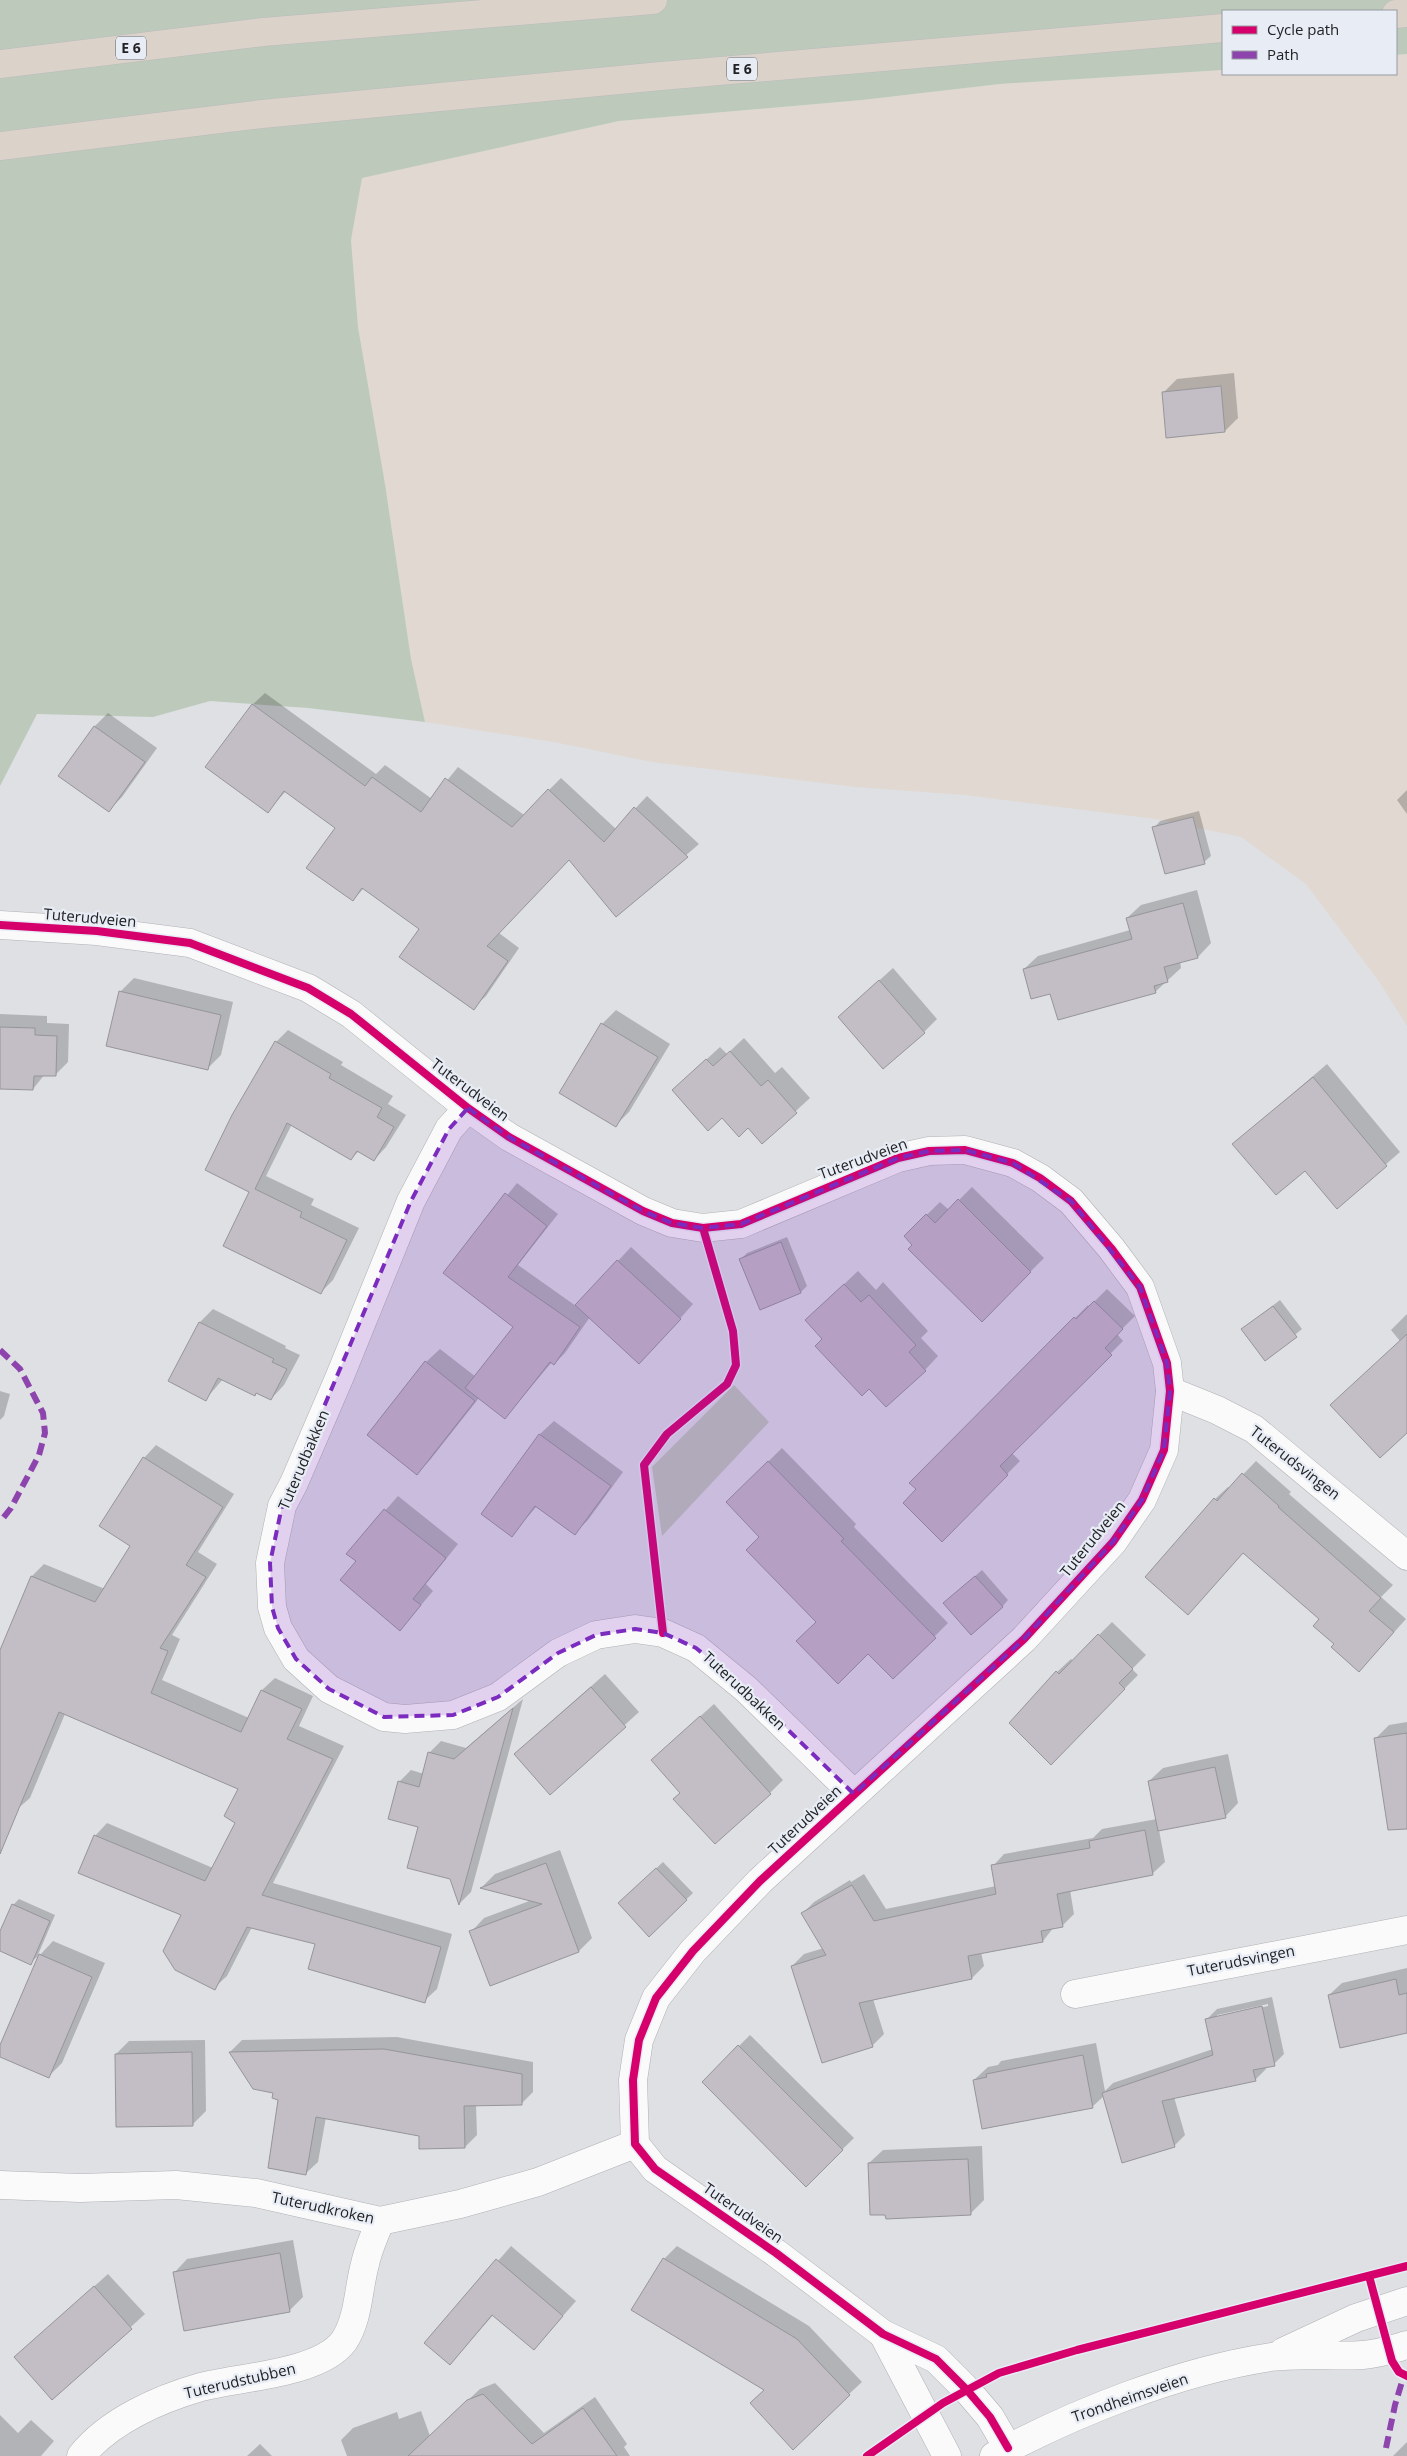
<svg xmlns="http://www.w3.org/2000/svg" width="1407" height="2456" viewBox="0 0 1407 2456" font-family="'Open Sans',sans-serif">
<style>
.industrial{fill:#e1d8d1}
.green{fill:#bdcabb}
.shadow{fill:#0003;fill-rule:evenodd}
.building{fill:#c3bdc5;stroke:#969699}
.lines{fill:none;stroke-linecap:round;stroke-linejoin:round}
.minor-casing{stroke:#b0b1b4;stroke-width:29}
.secondary-casing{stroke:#b0b1b4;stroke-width:29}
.motorway-casing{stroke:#babbbd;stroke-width:29}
.minor{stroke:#fafafb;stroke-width:28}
.secondary{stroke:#fafafb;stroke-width:28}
.motorway{stroke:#dbd2c9;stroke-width:28}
.quiet{stroke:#8e44ad;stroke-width:6;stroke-dasharray:12 6;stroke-linecap:butt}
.cycleway-casing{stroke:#e8ecf5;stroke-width:11}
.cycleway{stroke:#d6006c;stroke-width:8}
.marked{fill:#7b2cbf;fill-opacity:0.2;stroke:#7b2cbf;stroke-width:4;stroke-dasharray:10 6;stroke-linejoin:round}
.labels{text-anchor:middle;stroke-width:4.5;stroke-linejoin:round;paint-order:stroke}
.shield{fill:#e8ecf5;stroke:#5d5f63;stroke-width:1}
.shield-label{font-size:14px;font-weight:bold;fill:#212225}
.street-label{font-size:15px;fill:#212225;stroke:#e8ecf5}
</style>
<rect width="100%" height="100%" fill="#dee0e4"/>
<path class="industrial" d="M1407 54V1026L1380 983 1306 884 1241 837 1156 819 965 795 855 787 652 762 554 742 425 722 411 659 385 484 358 327 351 240 361 178 619 121 862 100 1000 84 1223 70V74H1396V55Z"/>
<g class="green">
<path d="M0 0H1407V54L1396 55V11H1223V70L1000 84 862 100 619 121 362 178 351 240 358 327 385 484 411 659 425 722 308 708 210 701 153 717 37 714 0 786Z"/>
<path d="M734 1385 769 1422 662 1536 652 1467Z"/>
</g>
<g class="shadow">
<path d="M1234 373 1238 418 1225 431 1163 393 1177 379Z"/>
<path d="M265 693 376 774 385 765 432 799 458 767 524 815 561 778 616 829 647 796 699 844 616 916 569 858 499 933 519 948 486 996 473 1008 421 929 364 888 353 900 336 828 286 791 268 811 252 705Z"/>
<path d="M108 713 157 748 122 797 109 810 60 775 95 726Z"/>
<path d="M1407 790V814L1397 800Z"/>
<path d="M1199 811 1211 856 1204 862 1154 828 1160 821Z"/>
<path d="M1197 890 1211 943 1198 957 1180 961 1181 968 1155 992 1024 969 1038 956 1130 930 1127 918 1141 905Z"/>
<path d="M893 968 937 1019 924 1032 839 1017Z"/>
<path d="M134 978 233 1002 221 1055 207 1069 120 992Z"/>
<path d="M616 1010 670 1044 629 1112 616 1125 602 1024Z"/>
<path d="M0 1014 47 1016V1023L69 1024 68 1062 56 1074H45L33 1089 0 1088Z"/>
<path d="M288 1030 343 1062 341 1065 393 1096 388 1104 406 1115 386 1147 374 1160 359 1151 351 1159 292 1124 266 1176 314 1199 311 1205 359 1228 333 1280 321 1292 251 1191 276 1042Z"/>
<path d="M744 1038 775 1073 782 1067 810 1098 762 1142 748 1126 687 1077 720 1047 727 1054Z"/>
<path d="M1327 1064 1400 1152 1337 1207 1305 1169 1234 1144Z"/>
<path d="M517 1183 558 1214 518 1265 576 1306 631 1247 693 1304 653 1349 590 1317 565 1353 554 1364 552 1362 505 1418 479 1398 430 1460 417 1473 426 1362 440 1349 476 1377 514 1326 445 1273Z"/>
<path d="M972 1187 1044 1258 982 1320 905 1236 940 1202 949 1210Z"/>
<path d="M787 1237 807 1286 801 1292 740 1260 747 1253Z"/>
<path d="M858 1271 876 1290 883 1282 928 1331 921 1338 938 1356 925 1370 824 1339 820 1307Z"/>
<path d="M1107 1289 1135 1316 1117 1334 1123 1341 1012 1453 1020 1461 942 1540 918 1489 911 1483 1088 1305 1089 1307Z"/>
<path d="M1280 1300 1302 1329 1266 1359 1243 1329Z"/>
<path d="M213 1309 286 1346 285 1348 300 1355 284 1385 271 1399 257 1392 255 1395 223 1379 206 1399 200 1322Z"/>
<path d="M1407 1314V1431L1400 1341 1391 1330Z"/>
<path d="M0 1391 10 1394 4 1416 0 1420Z"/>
<path d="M554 1421 623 1472 588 1520 575 1533 537 1506 512 1535 483 1513 540 1434Z"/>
<path d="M156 1445 234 1494 198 1552 217 1564 172 1635 180 1639 162 1680 249 1718 262 1690 275 1678 313 1696 299 1726 344 1746 273 1883 452 1934 437 1989 424 2001 316 1944 252 1927 227 1976 214 1988 182 1915 95 1836 107 1823 213 1868 236 1823 240 1788 65 1714 30 1798 0 1824 2 1648 32 1576 44 1564 105 1589 132 1546 144 1458Z"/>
<path d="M782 1448 856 1524 854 1527 948 1623 893 1678 868 1652 817 1622 761 1537 727 1502Z"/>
<path d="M1256 1461 1291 1492 1289 1494 1393 1585 1381 1597 1406 1619 1359 1671 1336 1644 1320 1619 1244 1552 1188 1614 1215 1499 1228 1487 1230 1488Z"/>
<path d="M398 1496 458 1544 426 1584 433 1591 400 1630 357 1561 348 1553Z"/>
<path d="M982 1570 1008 1600 1002 1607 951 1597Z"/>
<path d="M1112 1622 1146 1655 1132 1669 1138 1675 1051 1763 1057 1672 1071 1659 1073 1661Z"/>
<path d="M605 1674 639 1712 550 1793 529 1741Z"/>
<path d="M523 1699 471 1892 460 1903 451 1878 420 1826 399 1782 411 1770 424 1774 429 1753 441 1741 466 1748Z"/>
<path d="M714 1704 783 1780 770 1793 682 1792 666 1747Z"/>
<path d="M1407 1722V1792L1375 1739 1389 1725Z"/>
<path d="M1228 1754 1238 1803 1225 1817 1159 1830 1165 1862 1153 1873 1070 1890 1074 1914 1063 1925 1054 1927 1043 1941 981 1952 984 1966 972 1978 873 1999 884 2034 872 2046 792 1966 804 1954 824 1948 803 1913 814 1902 850 1880 851 1882 864 1874 886 1909 996 1886 993 1866 1004 1854 1093 1838 1102 1829 1157 1819 1149 1781 1163 1768Z"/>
<path d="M560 1850 592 1938 579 1951 471 1932 484 1918 532 1900 482 1887 495 1874Z"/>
<path d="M663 1862 693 1893 649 1935 619 1903Z"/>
<path d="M19 1899 55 1915 37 1957 30 1963 0 1950V1934L13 1905Z"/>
<path d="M53 1941 105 1963 62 2063 49 2076 0 2056V2048L40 1955Z"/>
<path d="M1407 1968V2032L1329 1995 1342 1983Z"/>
<path d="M1272 1997 1284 2054 1274 2064 1265 2066 1266 2069 1255 2080 1174 2097 1185 2135 1174 2146 1104 2096 1092 2107 974 2080 988 2067 998 2065 1001 2061 1096 2043 1105 2091 1113 2083 1213 2049 1207 2019 1217 2009ZM1268 2004V2006L1217 2018V2015Z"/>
<path d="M750 2035 854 2138 806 2185 703 2082Z"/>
<path d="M397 2037 533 2062V2092L521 2104 476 2105 477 2135 465 2147 420 2135 326 2117 318 2162 305 2174 279 2099 275 2092 230 2052 242 2040Z"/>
<path d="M205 2040 206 2111 192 2125 116 2054 129 2041Z"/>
<path d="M982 2146 984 2200 970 2214 869 2163 883 2150Z"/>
<path d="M293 2240 303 2297 290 2310 174 2273 187 2259Z"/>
<path d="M511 2246 576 2301 534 2349 494 2314 450 2364 426 2343Z"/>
<path d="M677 2246 809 2326 862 2382 849 2394 765 2390 664 2259Z"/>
<path d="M108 2274 145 2314 52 2399 15 2357Z"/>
<path d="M495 2383 544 2433 595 2397 627 2444 624 2447 630 2456H347L341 2440 353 2428 397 2412 399 2419 421 2411 430 2436 480 2389Z"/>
<path d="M0 2415 18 2433 31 2420 54 2441 41 2456H0Z"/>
<path d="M1407 2442V2456H1393Z"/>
<path d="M260 2444 272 2456H247Z"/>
</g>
<g class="building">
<path d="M1221 386 1225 432 1166 438 1162 392Z"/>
<path d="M252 704 365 786 372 777 421 812 445 778 512 827 548 789 604 842 634 807 688 857 616 917 569 860 487 946 508 961 474 1010 399 957 419 929 362 888 353 901 306 868 335 828 284 791 268 813 205 767Z"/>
<path d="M94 726 145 762 109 812 58 776Z"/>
<path d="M1193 817 1205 864 1165 874 1152 827Z"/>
<path d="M1183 903 1198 958 1164 967 1168 982 1154 986 1156 993 1058 1020 1050 994 1031 999 1023 969 1132 939 1126 918Z"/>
<path d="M879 980 925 1033 883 1069 838 1017Z"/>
<path d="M119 991 221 1015 208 1070 106 1046Z"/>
<path d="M601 1023 658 1057 616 1127 559 1093Z"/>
<path d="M0 1027 35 1028V1035L57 1036 56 1076H34L33 1090 0 1089Z"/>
<path d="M275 1041 331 1074 329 1078 382 1108 377 1117 394 1127 374 1161 357 1151 351 1160 287 1123 255 1189 302 1212 300 1217 347 1240 321 1294 223 1246 249 1192 205 1170 232 1115Z"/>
<path d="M730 1051 761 1086 768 1080 797 1113 762 1144 748 1128 739 1137 722 1118 708 1131 672 1090 706 1059 713 1066Z"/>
<path d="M1313 1077 1387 1166 1337 1209 1305 1171 1276 1195 1232 1144Z"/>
<path d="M505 1193 547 1226 508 1277 580 1327 554 1365 550 1362 505 1419 465 1388 513 1327 443 1273Z"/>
<path d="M958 1199 1031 1272 982 1322 908 1249 912 1245 904 1236 926 1214 935 1223Z"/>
<path d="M781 1242 801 1293 760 1310 739 1259Z"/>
<path d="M617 1260 681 1319 639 1364 575 1305Z"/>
<path d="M844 1284 861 1302 869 1295 916 1345 909 1352 926 1371 886 1407 869 1389 862 1396 815 1346 822 1339 805 1320Z"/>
<path d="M1094 1301 1123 1329 1105 1348 1112 1355 1000 1466 1008 1475 942 1542 903 1503 916 1489 909 1483 1074 1317 1076 1319Z"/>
<path d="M1273 1306 1297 1337 1265 1361 1241 1329Z"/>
<path d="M199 1322 274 1359 272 1362 287 1369 271 1400 256 1393 255 1396 218 1378 206 1401 168 1381Z"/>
<path d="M1407 1334V1433L1380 1458 1330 1405Z"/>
<path d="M425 1361 475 1401 417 1475 367 1435Z"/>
<path d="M539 1434 611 1486 575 1535 535 1506 512 1537 481 1514Z"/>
<path d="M143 1457 223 1507 186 1565 206 1577 160 1648 168 1651 151 1693 241 1732 261 1690 302 1709 287 1739 333 1759 262 1895 441 1947 425 2003 308 1969 315 1944 247 1927 215 1990 175 1970 163 1951 181 1915 78 1873 94 1835 205 1881 235 1823 224 1816 238 1789 59 1712 0 1854V1650L31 1576 95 1602 130 1546 99 1526Z"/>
<path d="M768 1461 844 1539 841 1541 936 1638 893 1679 868 1654 838 1684 796 1641 816 1622 746 1550 759 1537 726 1502Z"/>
<path d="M1242 1473 1279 1506 1278 1507 1381 1598 1369 1611 1394 1632 1359 1672 1331 1647 1334 1644 1313 1626 1319 1619 1243 1553 1188 1615 1145 1577 1214 1498 1217 1501Z"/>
<path d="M384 1509 446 1558 413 1599 421 1605 400 1631 340 1580 356 1561 346 1554Z"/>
<path d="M975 1576 1003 1607 971 1635 943 1603Z"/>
<path d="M1098 1634 1133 1669 1119 1683 1125 1689 1051 1765 1009 1723 1056 1671 1059 1674Z"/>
<path d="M591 1687 626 1727 550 1795 514 1754Z"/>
<path d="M513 1708 459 1905 450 1879 407 1868 418 1827 388 1819 398 1781 419 1787 428 1752 454 1759Z"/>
<path d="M700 1716 771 1794 715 1844 673 1799 680 1793 651 1760Z"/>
<path d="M1407 1733V1829L1388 1830 1374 1738Z"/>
<path d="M1215 1767 1226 1818 1158 1831 1148 1781Z"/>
<path d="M1145 1830 1153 1875 1057 1894 1063 1927 1041 1931 1043 1942 968 1956 972 1979 859 2003 873 2047 822 2063 791 1966 826 1955 801 1913 852 1885 874 1921 996 1894 991 1865 1090 1848 1089 1841Z"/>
<path d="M546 1863 579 1952 490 1986 469 1931 542 1904 480 1888Z"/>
<path d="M656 1868 687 1900 649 1937 618 1903Z"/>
<path d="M12 1904 50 1921 31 1965 0 1951V1931Z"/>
<path d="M39 1954 92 1977 49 2078 0 2057V2045Z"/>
<path d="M1396 1979 1399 1995 1407 1993V2033L1340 2048 1328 1995Z"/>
<path d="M1262 2006 1275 2066 1253 2070 1256 2081 1162 2101 1175 2147 1122 2163 1102 2093 1213 2055 1205 2019Z"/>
<path d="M738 2045 843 2150 806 2187 702 2082Z"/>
<path d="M384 2049 522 2074V2105L464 2106 465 2148 419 2149V2136L316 2117 306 2175 268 2168 278 2100 272 2098 273 2093 253 2089 229 2052Z"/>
<path d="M192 2052 193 2126 116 2127 115 2054Z"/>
<path d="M1083 2055 1093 2108 982 2129 973 2080 987 2077 986 2074Z"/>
<path d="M968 2159 971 2215 886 2219 885 2215H870L868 2163Z"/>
<path d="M280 2253 290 2312 184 2331 173 2272Z"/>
<path d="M663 2258 797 2339 850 2395 793 2450 750 2403 764 2390 631 2310Z"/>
<path d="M496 2259 563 2316 534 2350 492 2315 450 2365 424 2343Z"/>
<path d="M94 2286 132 2329 52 2400 14 2357Z"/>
<path d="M483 2394 532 2444 583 2408 617 2456H408L467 2400Z"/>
</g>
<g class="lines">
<g class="minor-casing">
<g id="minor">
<path d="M0 925 97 931 190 943 308 988 351 1014 468 1108 509 1137 643 1211 672 1223 703 1228 741 1224 898 1158 929 1151 965 1150 1013 1163 1040 1178 1071 1201 1111 1248 1140 1287 1167 1363 1170 1391 1164 1450 1142 1500 1113 1542 1024 1639 760 1881 693 1951 656 1998 639 2040 633 2080 635 2144 655 2169 776 2253 883 2334 936 2359 967 2390 990 2417 1008 2448"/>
<path d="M468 1108 449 1129 411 1201 340 1376 294 1483 282 1506 270 1563 272 1607 278 1628 296 1659 329 1689 384 1717 405 1719 453 1715 498 1697 558 1653 596 1635 635 1629 663 1633 696 1648 746 1689 854 1794"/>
<path d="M1170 1391 1217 1410 1254 1429 1407 1556"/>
<path d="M1075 1994 1407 1930"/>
<path d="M0 2185 80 2188 176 2185 256 2193 380 2221 460 2204 538 2182 635 2144"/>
<path d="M883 2334 947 2456"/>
<path d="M81 2456C109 2421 159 2399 201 2387 239 2377 320 2374 344 2341 359 2318 358 2289 365 2264 368 2249 375 2235 380 2221"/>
</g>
</g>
<g class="secondary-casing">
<g id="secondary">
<path d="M1283 2352 1356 2318 1407 2301"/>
<path d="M994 2456C1076 2412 1179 2371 1271 2357 1301 2353 1333 2357 1363 2355 1378 2354 1393 2349 1407 2345"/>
</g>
</g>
<g class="motorway-casing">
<g id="motorway">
<path d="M1396 14 1407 13"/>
<path d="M0 64 263 32 653 0"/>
<path d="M0 146 262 114 661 76 1223 28"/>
</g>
</g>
<use href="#minor" class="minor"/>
<use href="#secondary" class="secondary"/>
<use href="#motorway" class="motorway"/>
<g class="quiet">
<path d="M0 1350 20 1369 43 1413 45 1433 39 1455 11 1508 0 1522"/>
<path d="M1386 2448 1395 2405 1404 2375"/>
</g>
<g class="cycleway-casing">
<g id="cycleway">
<path d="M0 925 97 931 190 943 308 988 351 1014 468 1108 509 1137 643 1211 672 1223 703 1228 741 1224 898 1158 929 1151 965 1150 1013 1163 1040 1178 1071 1201 1111 1248 1140 1287 1167 1363 1170 1391 1164 1450 1142 1500 1113 1542 1024 1639 760 1881 693 1951 656 1998 639 2040 633 2080 635 2144 655 2169 776 2253 883 2334 936 2359 967 2390 990 2417 1008 2448"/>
<path d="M663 1633 644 1465 667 1434 727 1384 736 1365 733 1331 703 1228"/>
<path d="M1369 2276 1392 2361 1399 2372 1407 2376"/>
<path d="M867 2456 943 2403 999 2373 1077 2350 1407 2266"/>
</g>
</g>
<use href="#cycleway" class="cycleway"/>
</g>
<path class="marked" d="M468 1108 509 1137 643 1211 672 1223 703 1228 741 1224 898 1158 929 1151 965 1150 1013 1163 1071 1201 1140 1287 1167 1363 1170 1391 1164 1450 1142 1500 1113 1542 1024 1639 854 1794 746 1689 696 1648 663 1633 635 1629 596 1635 558 1653 498 1697 453 1715 384 1717 329 1689 296 1659 278 1628 272 1607 270 1563 282 1506 411 1201 449 1129Z"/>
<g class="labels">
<g class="shield">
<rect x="116" y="36.5" width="30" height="23" rx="4"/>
<rect x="727" y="57.5" width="30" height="23" rx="4"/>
</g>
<g class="shield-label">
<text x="131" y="53">E 6</text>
<text x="742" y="74">E 6</text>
</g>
<g class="street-label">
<text transform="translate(90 918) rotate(5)" y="5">Tuterudveien</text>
<text transform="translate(470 1090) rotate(37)" y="5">Tuterudveien</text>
<text transform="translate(863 1159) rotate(-20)" y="5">Tuterudveien</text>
<text transform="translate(304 1460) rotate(-67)" y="5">Tuterudbakken</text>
<text transform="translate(1295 1463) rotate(38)" y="5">Tuterudsvingen</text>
<text transform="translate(1093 1539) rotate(-51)" y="5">Tuterudveien</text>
<text transform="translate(744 1691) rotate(43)" y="5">Tuterudbakken</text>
<text transform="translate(805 1820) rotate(-43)" y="5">Tuterudveien</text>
<text transform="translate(1241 1961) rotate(-11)" y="5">Tuterudsvingen</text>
<text transform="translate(323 2208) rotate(12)" y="5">Tuterudkroken</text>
<text transform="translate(743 2213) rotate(35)" y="5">Tuterudveien</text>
<text transform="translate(240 2381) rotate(-13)" y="5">Tuterudstubben</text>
<text transform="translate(1130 2398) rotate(-19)" y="5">Trondheimsveien</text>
</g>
</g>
<rect x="1222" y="10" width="175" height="65" fill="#e8ecf5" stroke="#989ba2"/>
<rect x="1232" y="26" width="25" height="8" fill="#d6006c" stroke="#989ba2"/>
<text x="1267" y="35" font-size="15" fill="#212225">Cycle path</text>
<rect x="1232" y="51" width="25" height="8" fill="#8e44ad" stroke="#989ba2"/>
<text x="1267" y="60" font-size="15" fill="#212225">Path</text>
</svg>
